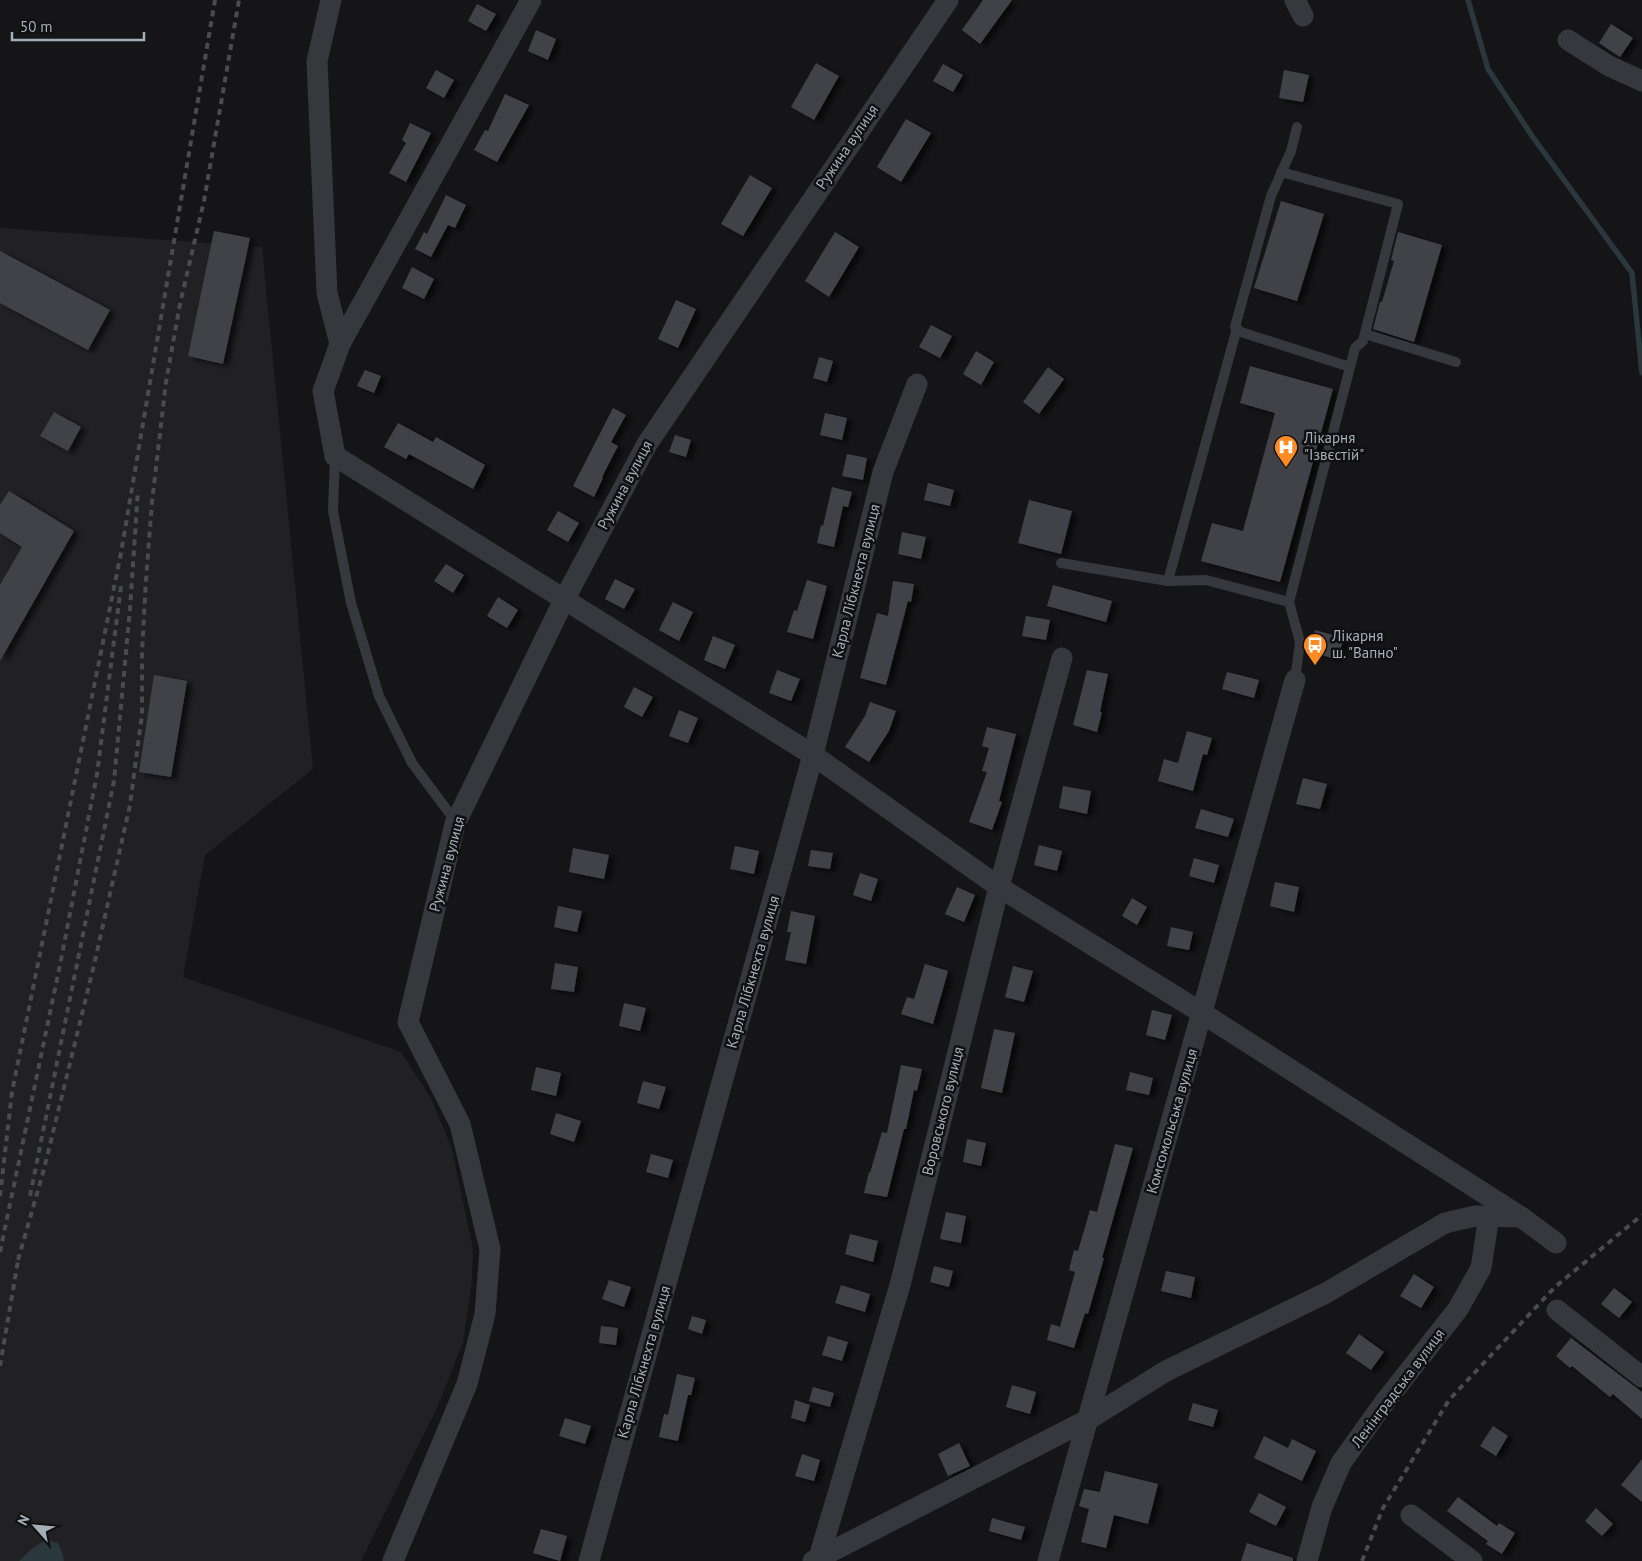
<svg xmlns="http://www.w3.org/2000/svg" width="1642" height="1561" viewBox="0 0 1642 1561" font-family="'PT Sans',sans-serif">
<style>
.built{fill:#212124}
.water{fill:#2a373c}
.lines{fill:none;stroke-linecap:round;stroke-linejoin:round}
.stream{stroke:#2a373c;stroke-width:5.5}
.building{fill:#414347;filter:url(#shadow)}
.service{stroke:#35383c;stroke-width:10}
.minor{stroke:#35383c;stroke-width:21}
.rail{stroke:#484c51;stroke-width:4;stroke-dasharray:6 5;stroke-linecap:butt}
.labels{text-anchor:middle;stroke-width:5;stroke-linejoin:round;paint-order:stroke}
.street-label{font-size:15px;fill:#a5afb8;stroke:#101012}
.poi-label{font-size:15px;fill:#a5afb8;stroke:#101012;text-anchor:start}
</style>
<defs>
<filter id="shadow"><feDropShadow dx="5.5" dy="3" stdDeviation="2.5" flood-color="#0009"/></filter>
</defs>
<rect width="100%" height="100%" fill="#151517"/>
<path class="built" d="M0 228 262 247 313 769 205 855 183 977 401 1052 431 1098 452 1149 473 1249 472 1281 463 1343 437 1408 361 1561H0Z"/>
<path class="water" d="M46 1540 58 1543 62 1552 64 1561H19L34 1547Z"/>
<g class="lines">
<path class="stream" d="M1468 0 1488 69 1532 136 1632 273 1642 373"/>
</g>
<g class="building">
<path d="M983 0H1012L980 44 962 30Z"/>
<path d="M477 4 496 14 486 31 468 21Z"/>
<path d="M1611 24 1633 38 1620 57 1599 43Z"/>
<path d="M536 30 556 39 548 60 528 51Z"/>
<path d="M816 63 839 76 814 120 791 107Z"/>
<path d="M943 64 963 75 953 92 933 81Z"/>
<path d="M436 70 454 80 444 98 426 88Z"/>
<path d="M1284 70 1309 75 1303 102 1279 98Z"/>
<path d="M505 94 529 105 497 162 474 150 485 130 488 131Z"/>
<path d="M906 119 931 133 901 182 877 167Z"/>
<path d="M410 123 431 133 406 182 389 173 406 143 402 140Z"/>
<path d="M750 175 772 188 743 236 721 224Z"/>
<path d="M446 195 466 205 455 228 448 225 431 257 415 249 424 232 427 234Z"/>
<path d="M1281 201 1324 214 1297 301 1254 288Z"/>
<path d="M214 231 250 238 223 364 188 356Z"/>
<path d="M835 232 859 247 829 297 805 281Z"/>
<path d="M1398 232 1442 245 1414 342 1373 329 1380 302H1382L1394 261 1391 260Z"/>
<path d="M0 251 110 310 88 350 0 303Z"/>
<path d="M412 267 434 279 424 299 402 288Z"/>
<path d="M676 300 696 309 678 348 658 339Z"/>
<path d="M931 325 952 336 940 358 919 347Z"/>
<path d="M976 351 994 362 981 385 963 374Z"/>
<path d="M819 357 833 361 827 382 813 378Z"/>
<path d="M1250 366 1333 389 1280 582 1201 561 1212 523 1243 531 1275 413 1240 403Z"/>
<path d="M1048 367 1064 379 1039 414 1023 402Z"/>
<path d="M365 370 381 376 374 393 357 386Z"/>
<path d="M613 408 626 415 611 442 618 446 602 477 603 478 594 497 573 486Z"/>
<path d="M54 412 81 427 68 451 40 436Z"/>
<path d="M825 413 847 418 842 440 820 435Z"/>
<path d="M398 423 433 442 436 437 485 465 473 489 409 454 406 459 384 447Z"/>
<path d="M675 435 691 440 686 457 669 452Z"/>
<path d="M847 454 867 458 863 480 842 476Z"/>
<path d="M928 483 954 490 950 506 924 500Z"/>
<path d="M832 487 852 492 848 507 843 506 834 547 817 543 821 525 823 526Z"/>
<path d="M9 491 74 531 0 661V585L22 547 0 533V505Z"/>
<path d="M1029 500 1072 511 1061 554 1018 543Z"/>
<path d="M558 511 579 523 568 542 547 530Z"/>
<path d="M902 532 926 537 921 559 898 554Z"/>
<path d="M446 564 464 575 453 593 434 581Z"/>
<path d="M615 579 635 589 624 609 605 599Z"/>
<path d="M807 580 827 586 813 639 787 632 794 610 797 611Z"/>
<path d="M893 581 914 584 911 602 908 601 886 685 860 678 877 613 888 616Z"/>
<path d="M1053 585 1112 601 1106 622 1047 606Z"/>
<path d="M498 597 518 610 507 628 487 616Z"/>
<path d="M673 602 693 612 679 641 659 630Z"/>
<path d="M1026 616 1050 620 1046 640 1022 636Z"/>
<path d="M1315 630 1344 638 1337 660 1310 651Z"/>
<path d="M713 636 735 645 725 669 704 660Z"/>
<path d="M777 670 800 679 791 701 769 693Z"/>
<path d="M1087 670 1108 674 1100 712H1102L1097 732 1073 725Z"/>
<path d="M1227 672 1259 680 1254 698 1222 689Z"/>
<path d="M154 675 187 681 171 777 139 772Z"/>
<path d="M634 687 653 697 642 717 624 707Z"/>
<path d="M870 702 896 711 889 731 869 762 845 747 865 716Z"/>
<path d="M679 710 698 718 688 743 669 736Z"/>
<path d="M987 727 1016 734 999 801 1002 802 992 830 969 822 987 772 982 771 989 748 982 746Z"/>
<path d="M1187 731 1212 738 1207 755 1203 754 1193 791 1158 781 1164 759 1178 763Z"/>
<path d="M1303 778 1327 784 1320 809 1296 804Z"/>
<path d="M1063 786 1091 791 1087 814 1059 808Z"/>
<path d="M1201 809 1234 819 1228 837 1195 828Z"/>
<path d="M1039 845 1062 851 1057 871 1034 865Z"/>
<path d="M735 846 759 851 754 874 730 869Z"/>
<path d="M573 848 609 855 604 879 569 872Z"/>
<path d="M811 850 833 853 830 869 808 866Z"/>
<path d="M1194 858 1219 865 1214 883 1189 876Z"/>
<path d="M860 873 878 879 871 901 853 895Z"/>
<path d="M1275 882 1299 887 1294 912 1270 906Z"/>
<path d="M957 887 975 895 964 922 945 914Z"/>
<path d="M1132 898 1147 907 1137 925 1122 916Z"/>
<path d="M558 906 582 911 577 932 554 927Z"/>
<path d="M791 911 815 916 806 964 785 960 791 932H787Z"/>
<path d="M1171 927 1193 932 1189 950 1167 946Z"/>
<path d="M555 963 578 967 574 992 551 989Z"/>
<path d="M925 964 948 971 933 1024 901 1014 907 997 914 999Z"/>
<path d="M1013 966 1033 971 1024 1002 1005 997Z"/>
<path d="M624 1003 646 1008 640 1031 619 1026Z"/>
<path d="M1152 1010 1172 1015 1165 1040 1146 1035Z"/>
<path d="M994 1029 1015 1033 1002 1093 981 1088Z"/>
<path d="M901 1065 922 1069 917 1091 914 1090 906 1129H904L887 1197 864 1193 869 1172 870 1173 882 1132 887 1133Z"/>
<path d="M536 1067 561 1073 556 1096 531 1090Z"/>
<path d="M1130 1072 1153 1078 1149 1095 1126 1090Z"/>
<path d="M643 1081 666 1087 659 1109 637 1103Z"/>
<path d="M556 1113 581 1121 574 1142 550 1134Z"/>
<path d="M967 1139 986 1143 981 1166 963 1162Z"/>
<path d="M1115 1144 1133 1148 1102 1258H1104L1088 1314 1085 1313 1074 1348 1047 1340 1051 1324 1060 1327 1075 1272 1069 1270 1074 1250 1078 1251 1090 1210 1097 1212Z"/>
<path d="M651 1154 673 1160 668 1178 646 1172Z"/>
<path d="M946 1212 966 1216 961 1243 940 1239Z"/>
<path d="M850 1234 878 1241 873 1262 845 1254Z"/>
<path d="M934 1266 953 1271 949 1287 930 1282Z"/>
<path d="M1166 1271 1195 1277 1191 1298 1161 1291Z"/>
<path d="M1414 1274 1434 1287 1421 1308 1400 1296Z"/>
<path d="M609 1280 631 1287 624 1307 602 1299Z"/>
<path d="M841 1285 870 1294 865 1312 835 1303Z"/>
<path d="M1614 1288 1632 1302 1619 1318 1601 1304Z"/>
<path d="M692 1316 706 1320 702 1334 688 1329Z"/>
<path d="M601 1326 618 1328 616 1345 599 1343Z"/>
<path d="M1359 1334 1384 1352 1371 1370 1346 1353Z"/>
<path d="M828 1336 848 1342 842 1361 822 1355Z"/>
<path d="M1571 1338 1642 1392V1419L1613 1394 1610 1397 1572 1366 1570 1368 1556 1356Z"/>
<path d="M677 1374 695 1378 691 1395H688L678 1441 659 1437 664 1414 668 1415Z"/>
<path d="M1012 1385 1036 1392 1030 1414 1006 1407Z"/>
<path d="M813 1387 834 1393 830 1407 809 1401Z"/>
<path d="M795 1400 810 1405 805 1422 791 1418Z"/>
<path d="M1193 1403 1218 1410 1213 1427 1188 1420Z"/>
<path d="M565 1418 591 1426 585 1444 559 1436Z"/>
<path d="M1493 1426 1508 1436 1496 1456 1480 1446Z"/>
<path d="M1264 1436 1288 1448 1292 1439 1316 1451 1302 1481 1254 1458Z"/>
<path d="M959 1443 970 1466 948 1476 938 1454Z"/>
<path d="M802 1454 820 1460 814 1481 795 1476Z"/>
<path d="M1642 1459V1502L1621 1485Z"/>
<path d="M1105 1471 1158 1484 1148 1524 1114 1515 1106 1548 1081 1542 1089 1509 1079 1506 1084 1489 1100 1492Z"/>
<path d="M1259 1493 1286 1507 1276 1526 1249 1512Z"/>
<path d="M1458 1497 1497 1526 1499 1523 1515 1533 1502 1554 1486 1544 1488 1541 1447 1511Z"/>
<path d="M1596 1508 1613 1524 1602 1536 1585 1521Z"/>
<path d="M992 1518 1025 1527 1021 1540 989 1531Z"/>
<path d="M541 1529 567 1536 560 1561 533 1553Z"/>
<path d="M1247 1543 1293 1558V1561H1241Z"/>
</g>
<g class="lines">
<g class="service">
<path d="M1297 127 1291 151 1271 196 1235 327 1241 332 1350 367"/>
<path d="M1281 172 1398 204 1363 341 1355 348 1289 602"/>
<path d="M1365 334 1456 362"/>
<path d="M335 456 333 511 351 603 379 696 412 763 456 822"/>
<path d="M1061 563 1168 581 1206 580 1289 602 1300 642 1295 680"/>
<path d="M1168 581 1237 328"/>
</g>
<g class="minor">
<path d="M331 0 317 61 327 293 340 344 323 391 335 456 813 755 999 887 1202 1013 1521 1217 1556 1243"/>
<path d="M1295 0 1303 16"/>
<path d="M1568 40 1609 66 1642 81"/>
<path d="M340 344 531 0"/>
<path d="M1557 1310 1642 1377"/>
<path d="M1411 1515 1472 1561"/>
<path d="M393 1561 467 1384 485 1314 490 1249 460 1124 408 1022 455 824 564 600 647 444 948 0"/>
<path d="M589 1561 813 755 883 472 917 384"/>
<path d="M813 1561 1089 1419 1166 1371 1326 1293 1445 1223 1475 1216 1521 1217"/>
<path d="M818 1561 900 1285 999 887 1062 658"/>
<path d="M1048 1561 1295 680"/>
<path d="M1307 1561 1322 1507 1341 1463 1384 1403 1458 1309 1481 1268 1489 1216"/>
</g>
<g class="rail">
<path d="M0 1196 12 1092 121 553 215 0"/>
<path d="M30 1196 114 781 130 609 138 490"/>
<path d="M0 1252 60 965 97 774 121 586"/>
<path d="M18 1260 44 1169 94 965 130 805 142 714V652L146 580 152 502 166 382 180 304 204 201 239 0"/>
<path d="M0 1366 19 1255"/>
<path d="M1362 1561 1383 1508 1449 1400 1555 1287 1642 1215"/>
</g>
</g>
<defs>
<g id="hospital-pin" transform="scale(1.25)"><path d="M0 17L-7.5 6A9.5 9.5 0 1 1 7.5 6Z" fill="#ff8b25" stroke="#101012"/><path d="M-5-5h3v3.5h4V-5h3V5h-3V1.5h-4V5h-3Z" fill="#fff"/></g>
<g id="bus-pin" transform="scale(1.25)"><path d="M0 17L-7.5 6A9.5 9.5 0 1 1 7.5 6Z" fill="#ff8b25" stroke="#101012"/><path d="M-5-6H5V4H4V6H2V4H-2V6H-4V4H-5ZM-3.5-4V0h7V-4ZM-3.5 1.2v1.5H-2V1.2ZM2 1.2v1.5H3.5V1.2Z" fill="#fff"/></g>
</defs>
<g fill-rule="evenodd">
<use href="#hospital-pin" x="1286" y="447"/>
<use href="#bus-pin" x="1315" y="645"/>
</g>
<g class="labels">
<g class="street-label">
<text transform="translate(847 147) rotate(-56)" y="5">Ружина вулиця</text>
<text transform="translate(625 485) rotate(-62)" y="5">Ружина вулиця</text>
<text transform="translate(856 581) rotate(-76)" y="5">Карла Лібкнехта вулиця</text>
<text transform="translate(447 864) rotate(-75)" y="5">Ружина вулиця</text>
<text transform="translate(753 972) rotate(-74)" y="5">Карла Лібкнехта вулиця</text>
<text transform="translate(943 1111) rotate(-76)" y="5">Воровського вулиця</text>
<text transform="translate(1172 1121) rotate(-74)" y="5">Комсомольська вулиця</text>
<text transform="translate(644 1362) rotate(-74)" y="5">Карла Лібкнехта вулиця</text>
<text transform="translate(1398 1388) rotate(-53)" y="5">Ленінградська вулиця</text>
</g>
<g class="poi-label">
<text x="1304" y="443">Лікарня<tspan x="1304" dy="17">"Ізвєстій"</tspan></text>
<text x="1332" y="641">Лікарня<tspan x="1332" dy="17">ш. "Вапно"</tspan></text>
</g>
</g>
<g transform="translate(35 1526) rotate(297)" stroke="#101012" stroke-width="4" paint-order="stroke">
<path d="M0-4L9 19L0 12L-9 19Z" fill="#a5afb8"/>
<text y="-8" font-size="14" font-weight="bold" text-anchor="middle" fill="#a5afb8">N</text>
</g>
<path d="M12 32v8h132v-8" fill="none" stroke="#a5afb8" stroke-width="2.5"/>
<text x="20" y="32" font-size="15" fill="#a5afb8" stroke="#101012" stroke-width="4" paint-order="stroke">50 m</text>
</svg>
